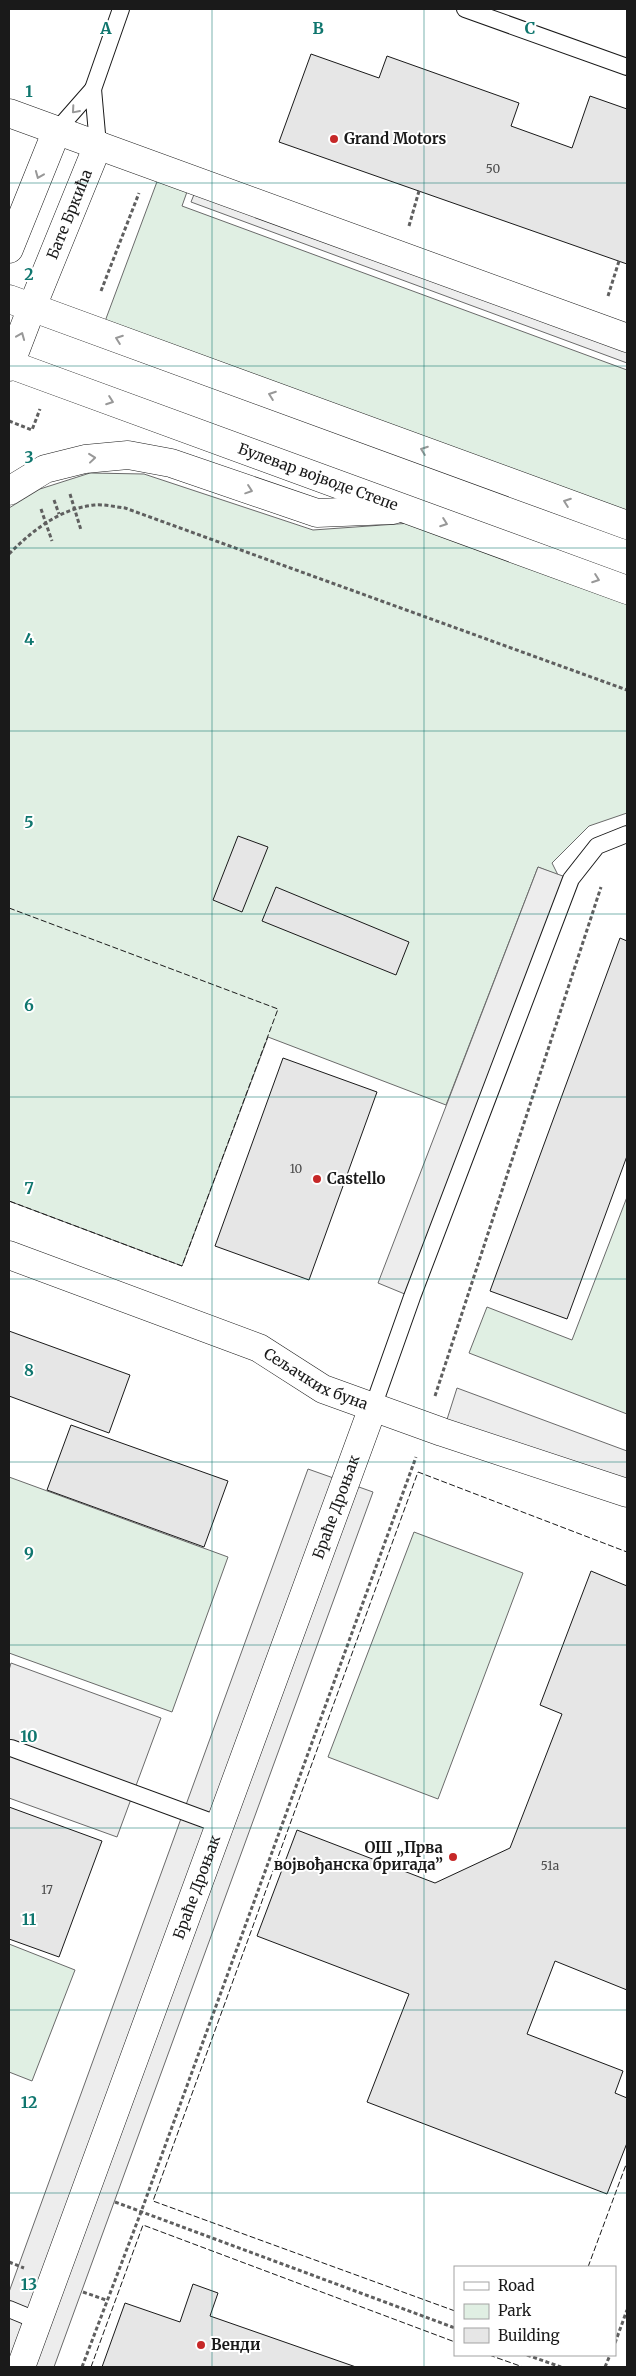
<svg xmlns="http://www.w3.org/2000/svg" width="636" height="2376" viewBox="0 0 636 2376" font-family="Merriweather,serif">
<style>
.green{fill:#e0efe3;stroke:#6a6a6a}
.parking{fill:#ededed;stroke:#6a6a6a}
.building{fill:#e6e6e6;stroke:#1a1a1a}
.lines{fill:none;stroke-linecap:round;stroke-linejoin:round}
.service-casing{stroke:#1a1a1a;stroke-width:18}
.minor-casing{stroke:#1a1a1a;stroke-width:29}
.tertiary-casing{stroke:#1a1a1a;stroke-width:29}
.primary-casing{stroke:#1a1a1a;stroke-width:29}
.path{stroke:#5f5f5f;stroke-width:3;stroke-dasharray:4 2.5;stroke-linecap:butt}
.service{stroke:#fff;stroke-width:16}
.minor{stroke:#fff;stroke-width:28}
.tertiary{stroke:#fff;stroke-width:28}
.primary{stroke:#fff;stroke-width:28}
.fence{stroke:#1a1a1a;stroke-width:1;stroke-dasharray:6 2.5;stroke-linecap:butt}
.oneway{stroke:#989898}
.grid{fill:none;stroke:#0f766e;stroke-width:1;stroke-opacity:0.55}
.poi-dot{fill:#c62828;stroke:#fff;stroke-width:2}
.labels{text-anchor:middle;stroke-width:4;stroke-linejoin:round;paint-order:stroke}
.number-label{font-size:12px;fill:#4d4d4d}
.poi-label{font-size:15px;font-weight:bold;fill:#1a1a1a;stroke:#fff;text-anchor:start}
.street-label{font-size:15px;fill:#1a1a1a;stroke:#fff}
.grid-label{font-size:16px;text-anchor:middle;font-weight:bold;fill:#0f766e;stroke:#fff;stroke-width:4;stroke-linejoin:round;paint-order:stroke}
</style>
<rect width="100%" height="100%" fill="#fff"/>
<g class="green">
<path d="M158 179 188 189 182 206 627 370V514L104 324Z"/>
<path d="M90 473 144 474 313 530 411 523 627 603V813L589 826 552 863 558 875 538 867 446 1105 268 1037 182 1266 9 1201V508L40 489Z"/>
<path d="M627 1197V1414L469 1353 487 1307 572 1340Z"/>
<path d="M9 1477 228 1557 172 1712 9 1653Z"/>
<path d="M414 1532 523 1573 438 1799 328 1757Z"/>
<path d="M9 1944 75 1970 32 2081 9 2072Z"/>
</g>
<g class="parking">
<path d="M199 182 627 338V363L191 202Z"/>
<path d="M538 867 571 879 412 1297 378 1283Z"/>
<path d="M457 1388 627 1451V1493L443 1432Z"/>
<path d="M308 1469 373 1492 54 2367H9V2292Z"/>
<path d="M11 1663 161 1718 117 1837 9 1798V1670Z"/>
</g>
<g class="building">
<path d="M311 54 379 78 387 56 519 103 511 126 572 148 590 96 627 109V264L279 142Z"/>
<path d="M238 836 268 847 242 912 213 900Z"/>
<path d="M276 887 409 942 396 975 262 921Z"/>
<path d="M620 938 627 941V1156L567 1319 490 1291Z"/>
<path d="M283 1058 377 1092 309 1280 215 1246Z"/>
<path d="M9 1331 130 1375 109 1433 9 1396Z"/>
<path d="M71 1425 228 1481 204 1547 47 1490Z"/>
<path d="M591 1571 627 1586V1990L555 1961 527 2034 623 2071 615 2093 627 2098V2143L607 2194 367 2102 409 1994 257 1936 297 1830 435 1883 510 1848 562 1714 540 1705Z"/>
<path d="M9 1807 102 1841 59 1957 9 1939Z"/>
<path d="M193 2284 218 2293 210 2316 356 2367H102L125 2303 180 2322Z"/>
</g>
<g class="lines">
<g class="service-casing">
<g id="service">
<path d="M465 9 627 67"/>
<path d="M93 89 121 9"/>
<path d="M57 130 93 89 98 145"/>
<path d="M373 1407 412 1297 571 879 597 846 627 834"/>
<path d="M11 1748 220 1825"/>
<path d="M9 2309 38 2321"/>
</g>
</g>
<g class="minor-casing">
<g id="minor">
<path d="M9 113 627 338"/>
<path d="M9 249 57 130"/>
<path id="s1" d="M32 307 98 145"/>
<path id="s2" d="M9 1255 259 1348 323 1389 442 1432 627 1493"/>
<path id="s3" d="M21 2367 373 1407"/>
</g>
</g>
<g class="tertiary-casing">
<path id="tertiary" d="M9 367 32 307"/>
</g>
<g class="primary-casing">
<g id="primary">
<path d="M9 299 627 525"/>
<path id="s4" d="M9 364 627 590"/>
<path d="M9 491 45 469 85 459 128 455 171 463 317 513 393 510"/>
</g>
</g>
<g class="path">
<path d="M409 226 419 191"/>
<path d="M101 291 139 193"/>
<path d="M608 296 619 261"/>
<path d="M9 421 32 430 40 409"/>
<path d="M70 494 81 530"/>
<path d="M54 500 59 514"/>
<path d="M41 509 52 541"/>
<path d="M9 554C33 530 59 509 94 505 104 504 116 507 125 508L627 690"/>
<path d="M435 1396 601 887"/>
<path d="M115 2202 455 2328"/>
<path d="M9 2262 24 2268"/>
<path d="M83 2292 106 2300"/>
<path d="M615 2343 627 2310"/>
<path d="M527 2355 561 2367"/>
<path d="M82 2367 141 2212 416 1457"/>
<path d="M605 2367 610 2355"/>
</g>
<use href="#service" class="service"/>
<use href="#minor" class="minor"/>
<use href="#tertiary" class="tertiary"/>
<use href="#primary" class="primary"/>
<g class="fence">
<path d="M9 908 278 1009 182 1266 9 1201"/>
<path d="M588 2267 627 2162"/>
<path d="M455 2311 153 2201 418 1472 627 1552"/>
<path d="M489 2355 523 2367"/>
<path d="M91 2367 143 2225 455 2342"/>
</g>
</g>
<defs><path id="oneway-chevron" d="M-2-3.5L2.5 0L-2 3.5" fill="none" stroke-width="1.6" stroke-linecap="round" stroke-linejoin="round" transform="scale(1.25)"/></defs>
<g class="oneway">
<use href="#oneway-chevron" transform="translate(75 110) rotate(131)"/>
<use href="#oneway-chevron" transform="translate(39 175) rotate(112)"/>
<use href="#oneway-chevron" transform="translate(21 336) rotate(-68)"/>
<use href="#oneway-chevron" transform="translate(119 339) rotate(-160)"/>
<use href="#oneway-chevron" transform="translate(272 395) rotate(-160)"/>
<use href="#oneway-chevron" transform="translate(110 401) rotate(20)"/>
<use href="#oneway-chevron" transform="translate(424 450) rotate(-160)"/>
<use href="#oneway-chevron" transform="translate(92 458) rotate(-6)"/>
<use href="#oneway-chevron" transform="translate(249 490) rotate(19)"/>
<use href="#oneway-chevron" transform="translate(567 502) rotate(-160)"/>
<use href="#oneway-chevron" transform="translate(444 523) rotate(20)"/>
<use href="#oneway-chevron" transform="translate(596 579) rotate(20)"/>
</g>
<path class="grid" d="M212 9V2367M424 9V2367M9 183H627M9 366H627M9 548H627M9 731H627M9 914H627M9 1097H627M9 1279H627M9 1462H627M9 1645H627M9 1828H627M9 2010H627M9 2193H627"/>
<g class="poi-dot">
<circle cx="334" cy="139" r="5"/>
<circle cx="317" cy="1179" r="5"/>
<circle cx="453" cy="1857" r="5"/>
<circle cx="201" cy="2345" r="5"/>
</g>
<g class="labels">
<g class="number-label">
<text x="493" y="173">50</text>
<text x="296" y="1173">10</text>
<text x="550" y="1870">51a</text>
<text x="47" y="1894">17</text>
</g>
<g class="poi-label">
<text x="344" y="144">Grand Motors</text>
<text x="327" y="1184">Castello</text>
<text x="443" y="1853" text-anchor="end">ОШ „Прва<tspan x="443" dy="17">војвођанска бригада”</tspan></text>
<text x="211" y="2350">Венди</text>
</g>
<g class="street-label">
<text dy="5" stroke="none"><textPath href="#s1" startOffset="100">Бате Бркића</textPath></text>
<text dy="5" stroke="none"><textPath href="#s4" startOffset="329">Булевар војводе Степе</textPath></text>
<text dy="5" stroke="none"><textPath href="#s2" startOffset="332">Сељачких буна</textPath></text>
<text dy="5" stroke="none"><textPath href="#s3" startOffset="916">Браће Дроњак</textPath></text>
<text dy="5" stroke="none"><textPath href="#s3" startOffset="511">Браће Дроњак</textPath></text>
</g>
</g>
<g class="grid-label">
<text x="106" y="34">A</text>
<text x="318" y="34">B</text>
<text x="530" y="34">C</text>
<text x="29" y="97">1</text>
<text x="29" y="280">2</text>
<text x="29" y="463">3</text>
<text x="29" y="645">4</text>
<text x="29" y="828">5</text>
<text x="29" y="1011">6</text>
<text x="29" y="1194">7</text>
<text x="29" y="1376">8</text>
<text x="29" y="1559">9</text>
<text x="29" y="1742">10</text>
<text x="29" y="1925">11</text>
<text x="29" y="2108">12</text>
<text x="29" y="2290">13</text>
</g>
<rect width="636" height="2376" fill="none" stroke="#1a1a1a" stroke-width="20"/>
<rect x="454" y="2266" width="162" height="90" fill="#ffffff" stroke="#a3a3a3"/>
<rect x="464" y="2282" width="25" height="8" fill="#ffffff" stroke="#a3a3a3"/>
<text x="498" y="2291" font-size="15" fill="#1a1a1a">Road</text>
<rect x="464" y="2304" width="25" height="15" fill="#e0efe3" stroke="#a3a3a3"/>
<text x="498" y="2316" font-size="15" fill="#1a1a1a">Park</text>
<rect x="464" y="2328" width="25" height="15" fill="#e6e6e6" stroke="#a3a3a3"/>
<text x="498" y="2341" font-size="15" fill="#1a1a1a">Building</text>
</svg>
